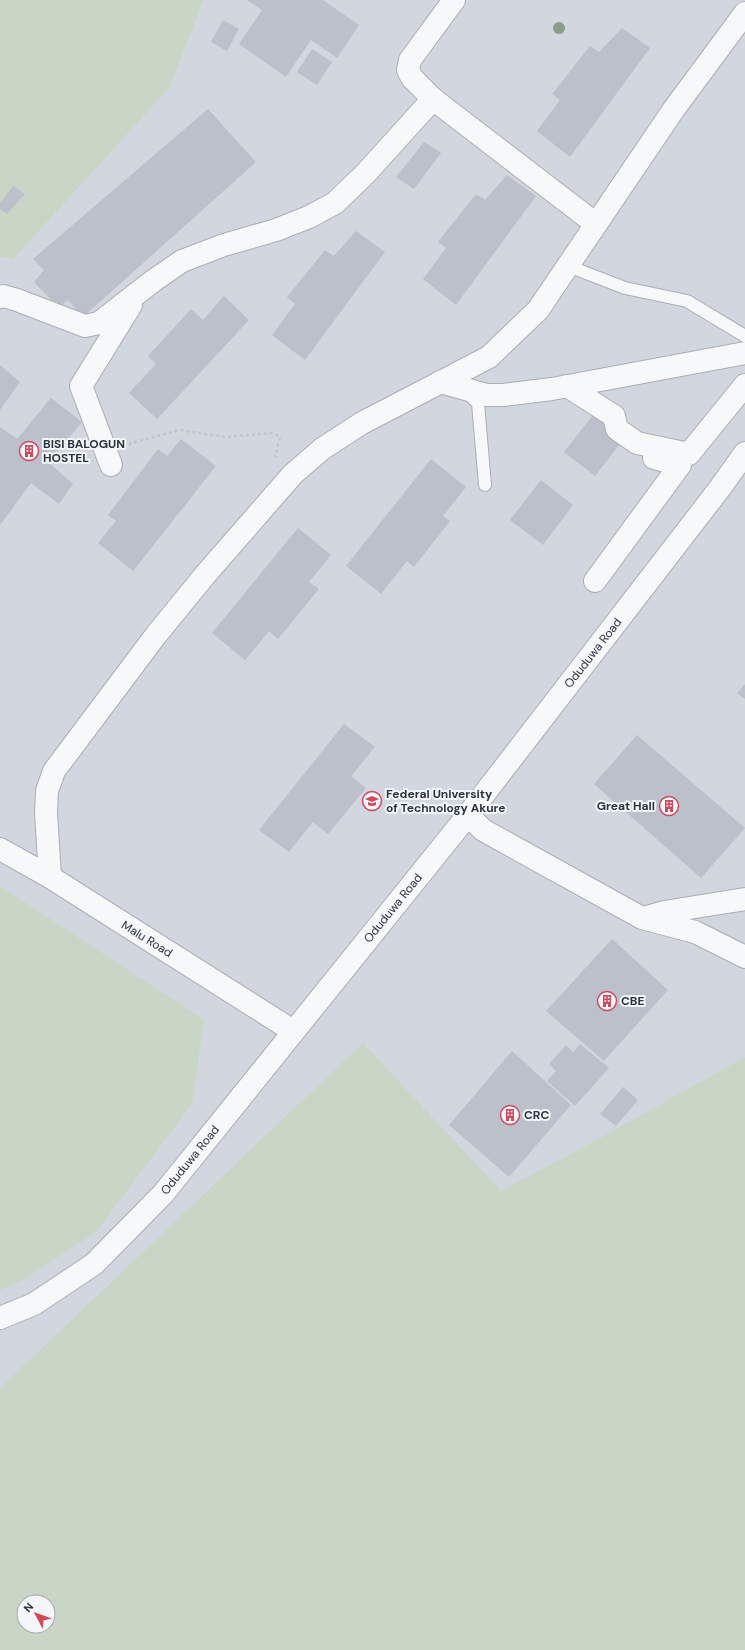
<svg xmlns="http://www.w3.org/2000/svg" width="745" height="1650" viewBox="0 0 745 1650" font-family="'DM Sans',sans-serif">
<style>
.built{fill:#d2d6de;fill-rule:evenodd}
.green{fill:#c9d6c5;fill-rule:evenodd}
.building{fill:#bbc0ca}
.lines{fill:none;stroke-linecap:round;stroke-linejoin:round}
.lane-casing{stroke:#a9aeb7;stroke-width:14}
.street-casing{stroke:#a9aeb7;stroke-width:24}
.path{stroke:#c2c5cb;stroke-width:2.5;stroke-dasharray:3 3;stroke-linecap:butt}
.lane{stroke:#f7f8fa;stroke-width:12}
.street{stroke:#f7f8fa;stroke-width:22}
.tree{fill:#899d89}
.labels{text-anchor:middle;stroke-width:4;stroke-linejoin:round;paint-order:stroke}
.poi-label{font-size:12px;font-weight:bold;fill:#2b3445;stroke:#f4f6f9;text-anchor:start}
.street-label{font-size:12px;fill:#2b3445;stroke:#f4f6f9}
</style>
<rect width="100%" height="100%" fill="#e4e7ec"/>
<path class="built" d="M0 0H745V1650H0ZM24 1602H48V1626H24Z"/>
<g class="green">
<path d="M0 0H203L170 87 13 259 0 256Z"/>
<path d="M0 886 204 1020 192 1104 96 1232 23 1280 0 1290Z"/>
<path d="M363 1043 501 1191 593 1142 745 1057V1650H0V1388ZM24 1602H48V1626H24Z"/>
</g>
<g class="building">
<path d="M247 0H323L359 25 337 58 311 40 286 77 239 44 262 10Z"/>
<path d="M223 20 239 29 227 51 211 42Z"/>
<path d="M622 28 650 48 570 157 537 131 560 100 552 94 590 46 599 52Z"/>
<path d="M312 49 332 62 317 85 297 72Z"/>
<path d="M208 109 256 162 83 317 68 300 59 308 34 282 44 270 33 259Z"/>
<path d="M424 142 441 153 414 189 396 177Z"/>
<path d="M507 175 536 196 456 305 423 279 446 248 438 242 476 194 485 200Z"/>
<path d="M13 186 25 194 7 214 0 209V203Z"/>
<path d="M356 231 385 252 305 360 272 335 295 304 287 297 325 250 334 256Z"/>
<path d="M224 296 249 320 157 419 129 393 156 364 148 356 191 309 203 320Z"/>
<path d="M0 365 20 382 0 410Z"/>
<path d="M51 398 82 422 48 462 73 484 59 504 31 483 0 525V427L17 439Z"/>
<path d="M596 411 627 435 595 476 564 452Z"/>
<path d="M181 439 216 466 133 571 98 543 116 521 108 515 158 449 167 456Z"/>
<path d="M431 459 466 487 443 516 450 521 414 567 407 561 381 594 346 566Z"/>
<path d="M541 480 573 505 543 545 510 520Z"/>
<path d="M298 528 331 555 309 582 319 589 278 639 269 631 245 660 212 633Z"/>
<path d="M745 684V699L737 693Z"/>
<path d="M344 724 375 747 351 776 366 788 328 834 313 822 289 852 259 830Z"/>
<path d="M637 735 745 828 701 878 594 784Z"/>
<path d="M612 939 668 990 604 1061 546 1011Z"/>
<path d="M580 1044 609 1068 575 1106 547 1081 556 1071 549 1064 566 1045 573 1052Z"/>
<path d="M512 1051 571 1105 509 1177 449 1125Z"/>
<path d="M623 1087 638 1100 616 1126 600 1114Z"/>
</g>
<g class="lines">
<g class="lane-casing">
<g id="lane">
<path d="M568 266 625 288 687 301 745 336"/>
<path d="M466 392 478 403 485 485"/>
</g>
</g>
<g class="street-casing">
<g id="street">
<path d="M454 0 410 60 408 70 412 78 433 99 596 224"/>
<path d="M0 297 3 296 17 300 85 326 99 323 153 281 182 261 224 245 276 230 309 217 335 203 366 173 433 99"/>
<path d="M440 382 487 395H503L552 389 745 353"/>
<path d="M567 386 614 416 617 429 637 443 689 454 745 385"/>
<path d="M111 465 81 386 131 305"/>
<path d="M595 581 680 465 654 458"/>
<path d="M468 815 483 830 642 918 695 932 745 957"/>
<path d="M0 849 50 877 293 1031"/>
<path d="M50 877 46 812 47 791 54 771 156 635 205 575 293 474 322 449 362 423 489 357 538 310 674 109 745 13"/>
<path d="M647 917 664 912 745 899"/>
<path d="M0 1318 34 1304 94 1264 163 1194 468 815 720 488 745 453"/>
</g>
</g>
<path class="path" d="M129 445 131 443 180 430 225 437 272 433 280 437 275 457"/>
<use href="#lane" class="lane"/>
<use href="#street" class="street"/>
</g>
<circle class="tree" cx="559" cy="28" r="6"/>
<defs>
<g id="building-ring" transform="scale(1)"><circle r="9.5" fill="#f4f6f9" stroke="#d1495b" stroke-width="1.5"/><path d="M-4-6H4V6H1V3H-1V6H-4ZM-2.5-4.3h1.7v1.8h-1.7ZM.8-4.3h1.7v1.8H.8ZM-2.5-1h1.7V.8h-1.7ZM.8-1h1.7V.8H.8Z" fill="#d1495b"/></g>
<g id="university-ring" transform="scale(1)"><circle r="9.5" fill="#f4f6f9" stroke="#d1495b" stroke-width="1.5"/><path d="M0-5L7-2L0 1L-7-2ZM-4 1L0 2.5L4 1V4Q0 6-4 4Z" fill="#d1495b"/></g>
</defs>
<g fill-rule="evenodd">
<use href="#building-ring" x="29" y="451"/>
<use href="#university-ring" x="372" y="801"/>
<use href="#building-ring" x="669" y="806"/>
<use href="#building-ring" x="607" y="1001"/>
<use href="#building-ring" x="510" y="1115"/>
</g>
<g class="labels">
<g class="poi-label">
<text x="43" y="448">BISI BALOGUN<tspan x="43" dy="14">HOSTEL</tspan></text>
<text x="386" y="798">Federal University<tspan x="386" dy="14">of Technology Akure</tspan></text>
<text x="655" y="810" text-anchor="end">Great Hall</text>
<text x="621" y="1005">CBE</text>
<text x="524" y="1119">CRC</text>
</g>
<g class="street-label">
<text transform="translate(593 653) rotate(-52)" y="4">Oduduwa Road</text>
<text transform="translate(393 908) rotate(-51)" y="4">Oduduwa Road</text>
<text transform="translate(147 939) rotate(32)" y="4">Malu Road</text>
<text transform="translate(190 1160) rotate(-51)" y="4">Oduduwa Road</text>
</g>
</g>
<g transform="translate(36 1614) rotate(311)"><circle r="19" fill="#f4f6f9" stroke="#a4a8b1"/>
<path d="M0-3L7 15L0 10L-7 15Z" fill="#d1495b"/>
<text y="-6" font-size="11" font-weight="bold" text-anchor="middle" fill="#2b3445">N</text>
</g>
</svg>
